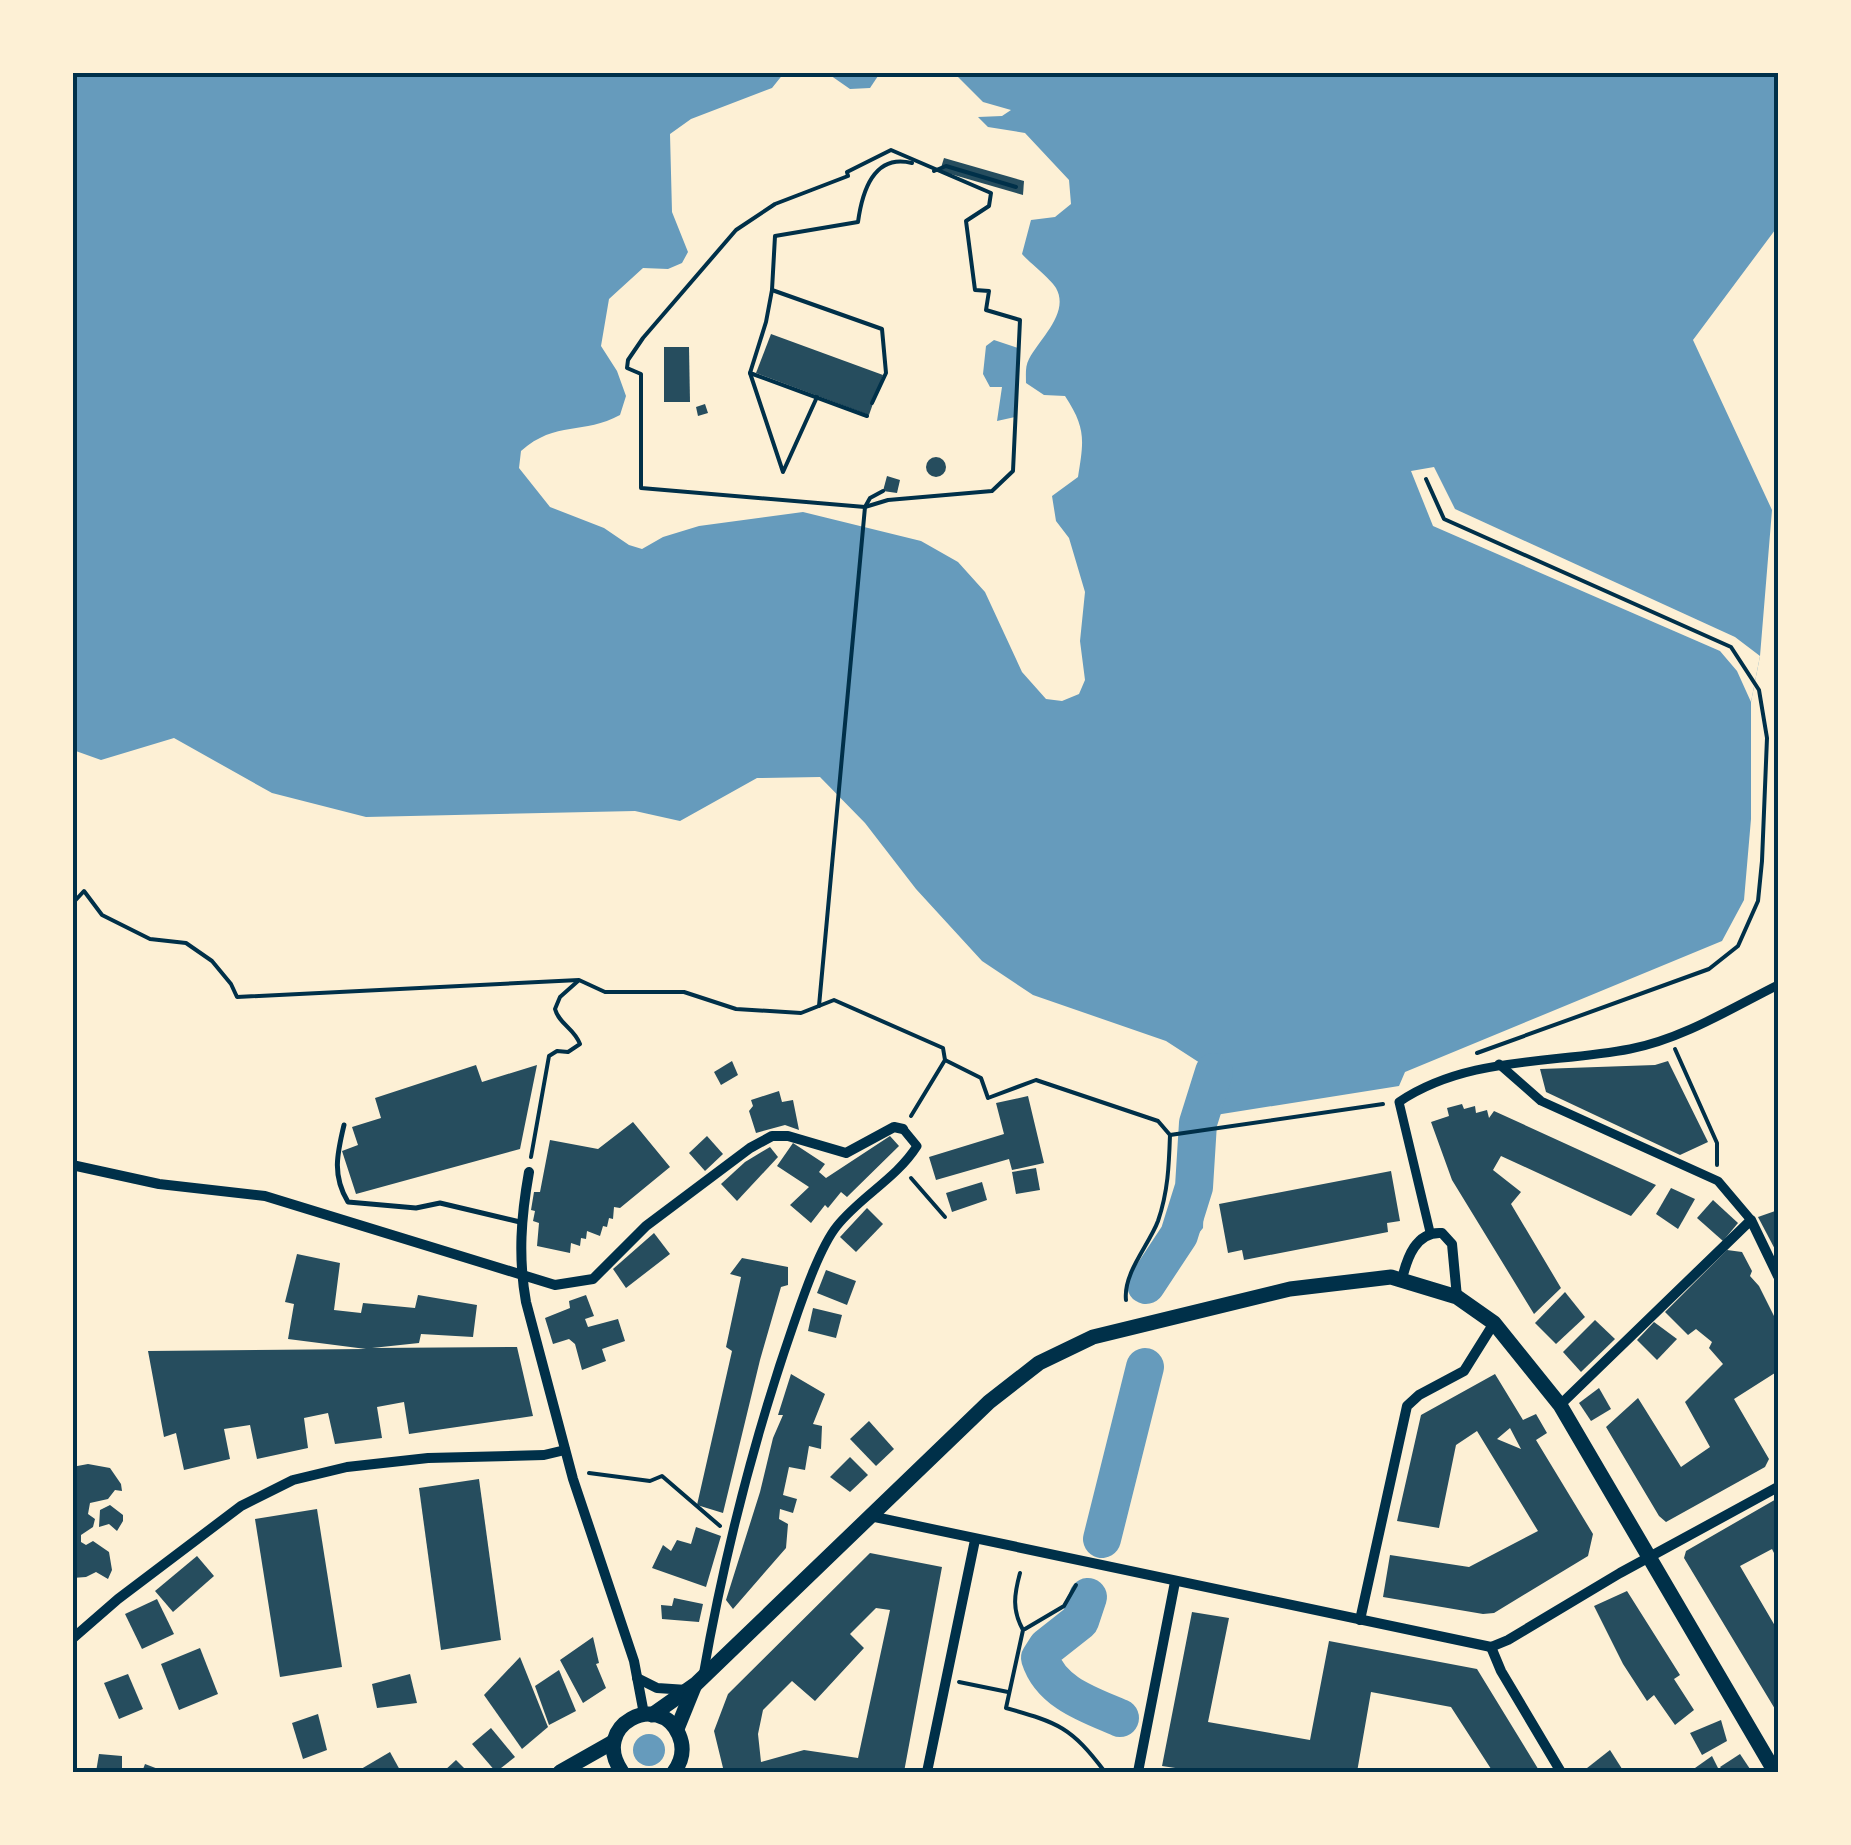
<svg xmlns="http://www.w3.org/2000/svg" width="1851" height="1845" viewBox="0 0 1851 1845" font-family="Jost,sans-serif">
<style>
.water{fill:#669bbc}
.pier{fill:#fdf0d5}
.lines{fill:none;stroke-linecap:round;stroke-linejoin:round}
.river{stroke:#669bbc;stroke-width:38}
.building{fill:#264d5e;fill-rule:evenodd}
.path{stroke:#003049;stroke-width:4}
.service{stroke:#003049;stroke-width:5}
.pedestrian{stroke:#003049;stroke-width:9}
.minor{stroke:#003049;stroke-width:10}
.secondary{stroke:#003049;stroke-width:15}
.neatline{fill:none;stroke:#003049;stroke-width:4}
</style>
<rect width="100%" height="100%" fill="#fdf0d5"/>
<g class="water">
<path d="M73 73H784L772 88 691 119 670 134 672 212 688 252 682 263 668 269 643 268 609 299 601 346 617 371 626 396 620 415C584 435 556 420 521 451L519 468 550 507 604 528 629 545 642 549 663 537 699 526 803 512 921 541 958 562 985 592 1022 672 1046 699 1062 701 1079 694 1085 680 1080 641 1085 592 1069 538 1056 521 1052 496 1078 477C1084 440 1086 428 1065 396L1044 395 1026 383C1026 375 1025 366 1029 359 1040 338 1070 313 1056 288 1050 278 1031 264 1022 254L1031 220 1055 217 1071 204 1069 180 1025 133 988 127 978 117 1002 116 1011 110 983 102 954 73H1778V226L1693 340 1772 510 1760 656 1751 702V819L1744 900 1722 941 1405 1072 1399 1086 1203 1117 1214 1072 1166 1041 1033 995 982 961 916 889 865 823 820 777 757 778 680 821 635 811 366 817 272 793 174 738 101 760 73 750Z"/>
<path d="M827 73H880L870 88 850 89Z"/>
<path d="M994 340 1018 348 1015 417 997 421 1002 387H990L983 374 986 346Z"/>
<path d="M1190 1170 1205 1175 1203 1228 1160 1281 1146 1285 1148 1272Z"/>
<circle cx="649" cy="1750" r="16"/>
</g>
<path class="pier" d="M1434 467 1455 509 1735 637 1760 656 1751 702 1737 671 1720 651 1433 526 1411 471Z"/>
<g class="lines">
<g class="river">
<path d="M1146 1285 1179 1235 1194 1187 1198 1123 1214 1072"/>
<path d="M1102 1539 1145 1367"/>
<path d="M1088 1597 1080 1621 1047 1647 1040 1658C1051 1693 1090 1705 1120 1718"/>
</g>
</g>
<g class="building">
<path d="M944 158 1024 181 1023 195 940 171Z"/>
<path d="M771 334 883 375 869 415 756 373Z"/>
<path d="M664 347H689L690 402H664Z"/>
<path d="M705 404 708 413 698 416 696 407Z"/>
<circle cx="936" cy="467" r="10"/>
<path d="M887 476 900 480 897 493 883 491Z"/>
<path d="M732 1061 738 1075 721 1085 714 1072Z"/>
<path d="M1668 1061 1708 1142 1680 1155 1546 1092 1540 1069 1655 1065Z"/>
<path d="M476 1065 482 1082 537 1065 520 1149 356 1194 342 1151 358 1145 352 1127 381 1118 375 1098Z"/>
<path d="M779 1091 782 1102 793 1100 799 1130 785 1125 756 1133 749 1111 753 1106 751 1100Z"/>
<path d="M1028 1096 1044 1163 1012 1170 1009 1159 936 1180 929 1157 1004 1134 996 1103Z"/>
<path d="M1462 1104 1464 1109 1475 1106 1476 1113 1487 1110 1489 1118 1494 1111 1656 1185 1631 1216 1501 1156 1493 1170 1521 1192 1511 1204 1561 1288 1534 1314 1452 1180 1431 1122 1449 1116 1447 1108Z"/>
<path d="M633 1122 670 1167 620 1208 614 1207 613 1219 609 1218 607 1227 603 1226 600 1236 587 1231 586 1239 581 1238 580 1246 571 1243 570 1253 537 1246 539 1223 533 1221 535 1211 531 1210 534 1192H540L550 1140 598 1149Z"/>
<path d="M707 1136 723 1154 705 1171 689 1153Z"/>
<path d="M890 1136 899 1146 847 1197 841 1192 828 1208 825 1205 811 1223 790 1205 809 1187 777 1166 793 1143 825 1164 819 1172 826 1178Z"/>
<path d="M770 1147 778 1157 737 1201 721 1184 745 1162Z"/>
<path d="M1036 1168 1040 1190 1016 1194 1012 1172Z"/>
<path d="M1391 1171 1400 1221 1387 1223 1388 1232 1244 1260 1242 1250 1228 1253 1219 1204Z"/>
<path d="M982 1182 987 1200 952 1212 946 1193Z"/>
<path d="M1671 1188 1695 1199 1678 1229 1656 1214Z"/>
<path d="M1713 1200 1738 1223 1723 1241 1697 1218Z"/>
<path d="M867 1208 883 1224 856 1252 840 1237Z"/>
<path d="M1778 1210V1255L1758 1217Z"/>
<path d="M654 1233 670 1254 626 1288 613 1269Z"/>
<path d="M1727 1250 1742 1252 1752 1271 1750 1276 1759 1286 1778 1324V1371L1734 1399 1769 1459 1765 1467 1666 1522 1659 1516 1606 1427 1638 1398 1681 1467 1710 1447 1685 1402 1723 1364 1709 1348 1712 1342 1696 1329 1688 1335 1665 1312Z"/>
<path d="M297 1254 340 1263 334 1310 361 1313 363 1303 415 1308 418 1295 477 1305 473 1337 421 1334 419 1343 372 1348 517 1347 533 1416 409 1434 404 1402 377 1407 382 1438 335 1444 328 1413 304 1418 308 1448 257 1459 250 1425 224 1429 230 1459 184 1470 176 1433 164 1437 148 1351 366 1349 288 1339 294 1304 285 1302Z"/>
<path d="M742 1258 788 1267V1285L781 1287 760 1360 723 1513 697 1505 732 1351 726 1347 741 1277 730 1274Z"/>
<path d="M826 1270 856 1281 847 1305 817 1293Z"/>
<path d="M1565 1292 1585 1317 1556 1344 1535 1323Z"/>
<path d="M586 1295 594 1316 585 1319 588 1327 618 1319 625 1341 602 1349 606 1361 582 1370 575 1344 569 1339 553 1344 545 1318 570 1308 569 1301Z"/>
<path d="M813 1308 842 1315 836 1338 808 1331Z"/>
<path d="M1595 1320 1615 1339 1581 1372 1563 1352Z"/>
<path d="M1654 1322 1677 1339 1657 1360 1637 1340Z"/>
<path d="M791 1374 825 1394 813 1424 822 1426 821 1449 809 1446 805 1470 789 1467 783 1495 797 1499 793 1513 780 1509 779 1519 788 1524 786 1548 733 1609 726 1600 760 1492 773 1438 783 1415H778Z"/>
<path d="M1495 1374 1523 1420 1536 1414 1547 1433 1536 1440 1593 1534 1588 1556 1494 1613 1483 1614 1383 1597 1390 1555 1469 1567 1538 1531 1477 1431 1456 1445 1439 1528 1397 1521 1421 1415ZM1510 1428 1521 1449 1497 1439Z"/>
<path d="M1599 1388 1611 1409 1591 1421 1579 1403Z"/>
<path d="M869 1421 894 1449 876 1466 850 1439Z"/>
<path d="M850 1457 868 1475 850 1492 830 1477Z"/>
<path d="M88 1464 110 1468 121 1484 122 1491 115 1490 108 1499 90 1503 88 1514 95 1519 93 1527 81 1535V1542L86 1545 93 1541 109 1552 112 1570 108 1579 96 1572 86 1577 72 1578 77 1563 75 1552 72 1554V1467Z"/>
<path d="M479 1479 501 1640 441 1650 419 1488Z"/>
<path d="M1778 1498V1561L1772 1549 1740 1566 1778 1631V1714L1684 1558 1686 1551Z"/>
<path d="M110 1505 123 1515V1521L117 1531 109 1524 99 1527 100 1510Z"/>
<path d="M317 1509 342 1667 280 1677 255 1519Z"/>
<path d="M696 1527 721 1536 706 1587 652 1568 663 1545 671 1551 677 1540 691 1544Z"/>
<path d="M870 1553 942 1567 904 1772H724L714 1731 728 1694ZM876 1608 890 1610 858 1758 804 1750 761 1762 758 1734 763 1710 792 1681 815 1701 864 1648 850 1634Z"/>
<path d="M197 1556 214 1576 173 1612 155 1591Z"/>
<path d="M1627 1591 1680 1675 1674 1679 1694 1710 1675 1725 1654 1695 1647 1701 1623 1664 1594 1606Z"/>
<path d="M674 1598 703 1604 699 1622 662 1619 661 1605 672 1606Z"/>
<path d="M157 1599 174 1634 142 1649 125 1614Z"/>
<path d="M1192 1612 1229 1618 1208 1722 1310 1740 1329 1641 1477 1669 1540 1772H1493L1451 1707 1371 1692 1357 1772H1202L1162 1766Z"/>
<path d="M593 1637 599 1663 596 1664 606 1688 583 1703 560 1660Z"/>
<path d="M200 1648 218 1694 179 1710 161 1664Z"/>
<path d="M520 1657 548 1727 522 1749 484 1695Z"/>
<path d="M559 1670 576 1711 549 1725 535 1686Z"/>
<path d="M128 1674 143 1709 119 1719 104 1683Z"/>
<path d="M410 1674 417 1703 377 1708 372 1684Z"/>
<path d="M318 1714 327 1750 303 1759 292 1723Z"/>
<path d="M1721 1720 1727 1741 1702 1755 1690 1733Z"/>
<path d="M491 1728 515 1757 496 1772 472 1744Z"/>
<path d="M1610 1750 1624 1772H1582Z"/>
<path d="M390 1752 401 1772H356Z"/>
<path d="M99 1754 122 1756V1772H96Z"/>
<path d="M1740 1754 1752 1772H1724L1720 1767Z"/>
<path d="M1712 1756 1720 1772H1697L1695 1768Z"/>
<path d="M456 1760 468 1772H443Z"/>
<path d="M145 1764 166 1772H142Z"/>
</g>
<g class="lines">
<g class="path">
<path d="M891 150 991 193 989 206 966 221 975 290 989 291 986 310 1020 320 1013 471 992 491 888 500 865 507 641 488V374L627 368 628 360 643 338 736 230 775 204 848 176 847 172Z"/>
<path d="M934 171 946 166 1016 187"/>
<path d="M772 290 882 329 886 373 872 403"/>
<path d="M750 373 867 416"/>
<path d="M817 397 783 472 750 373 766 322 772 290 775 236 858 222C862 193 873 153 912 163"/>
<path d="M1426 479 1444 519 1731 647 1759 690 1767 738 1762 861 1758 901 1738 946 1709 969 1477 1053"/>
<path d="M72 904 84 891 102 915 150 939 186 943 212 961 231 984 237 997 579 980 605 992H684L736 1009 801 1013 834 1000 943 1048 945 1060 981 1078 988 1098 1036 1080 1158 1121 1170 1135 1383 1104"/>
<path d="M819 1006 865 507 870 498 883 491"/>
<path d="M1675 1049 1717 1143V1165"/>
<path d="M911 1116 945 1060"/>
<path d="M531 1157 549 1056 557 1051 568 1052 580 1044C574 1028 559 1024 555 1009L560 997 578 981"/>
<path d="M911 1178 945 1217"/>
<path d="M1126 1300C1123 1273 1149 1245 1158 1221 1168 1192 1169 1165 1170 1135"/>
<path d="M589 1473 650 1481 662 1476 720 1526"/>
<path d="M1020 1573C1014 1595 1012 1610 1023 1630L1006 1708C1059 1723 1071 1727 1105 1772"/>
<path d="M1025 1629 1064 1606 1076 1585"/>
<path d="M959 1682 1008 1692"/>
</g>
<path class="service" d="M344 1125C337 1154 332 1176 348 1202L416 1208 440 1203 520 1222"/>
<g class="pedestrian">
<path d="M1499 1064 1541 1101 1718 1181 1751 1220"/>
<path d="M1430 1232 1399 1102C1467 1056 1552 1064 1630 1049 1682 1039 1732 1008 1778 985"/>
<path d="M703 1676C724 1556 754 1438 794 1323 803 1297 820 1247 837 1226 861 1196 896 1179 917 1146L903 1129"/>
</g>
<g class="minor">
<path d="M72 1165 159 1184 265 1196 555 1285 593 1279 646 1226 750 1148 772 1136H788L846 1153 894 1127 903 1129"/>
<path d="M529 1172C521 1217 518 1257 526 1302L573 1479 634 1661 644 1714"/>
<path d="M1402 1279C1407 1258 1416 1231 1442 1233L1452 1244 1457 1297"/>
<path d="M1560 1405 1751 1220 1778 1276"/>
<path d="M870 1516 1491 1647 1508 1640 1620 1573 1778 1487"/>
<path d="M1360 1620 1407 1406 1419 1395 1464 1371 1494 1323"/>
<path d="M72 1639 118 1599 241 1506 293 1480 347 1467 428 1458 544 1455 565 1450"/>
<path d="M1491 1647 1501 1671 1561 1772"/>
<path d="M637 1678 657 1688 687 1690"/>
<path d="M927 1772 975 1540"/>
<path d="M1138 1772 1175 1582"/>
</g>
<g class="secondary">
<path d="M652 1715 696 1684 989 1402 1039 1363 1093 1337 1290 1289 1391 1277 1457 1297 1494 1323 1560 1405 1775 1772"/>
<path d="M677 1729 694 1687"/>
<path d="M560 1772 613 1742"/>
<path d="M622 1772C589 1725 660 1690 679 1735 685 1749 682 1761 674 1772"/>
</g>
</g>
<rect width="1851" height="1845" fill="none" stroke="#fdf0d5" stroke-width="150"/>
<rect x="75" y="75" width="1701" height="1695" class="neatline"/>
</svg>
